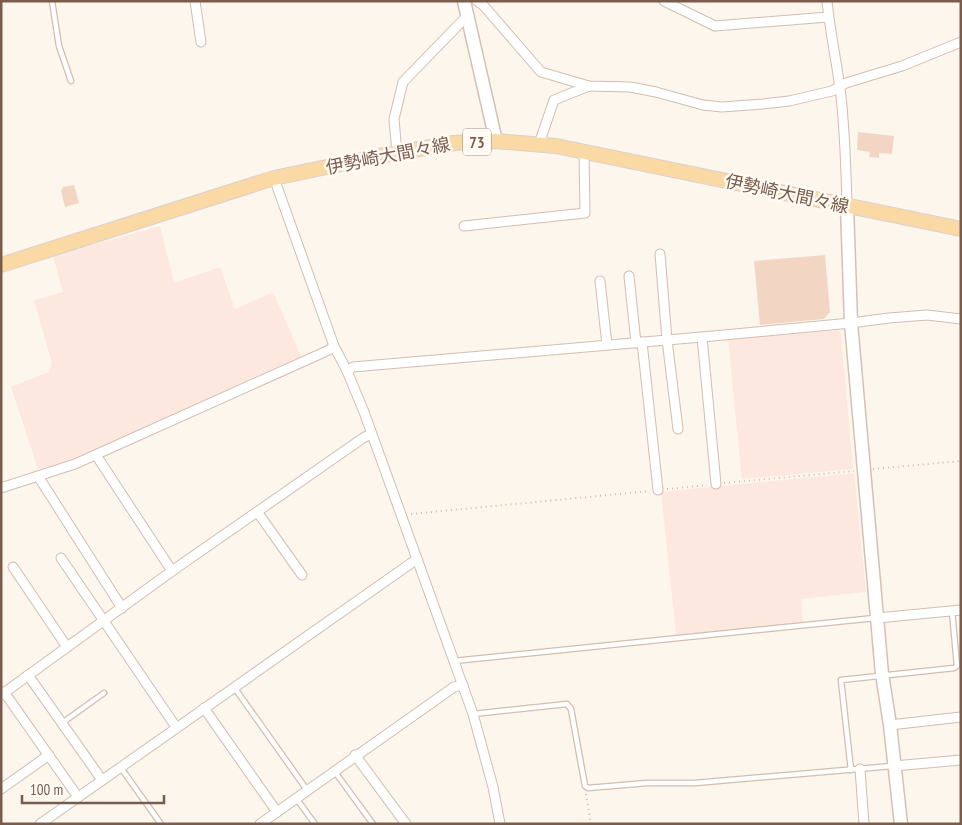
<svg xmlns="http://www.w3.org/2000/svg" width="962" height="825" viewBox="0 0 962 825" font-family="'PT Sans Narrow','Noto Sans JP',sans-serif">
<style>
.commercial{fill:#fde8e0}
.building{fill:#f3d5c3}
.lines{fill:none;stroke-linecap:round;stroke-linejoin:round}
.lane-casing{stroke:#d1beb0;stroke-width:7}
.street-casing{stroke:#d1beb0;stroke-width:11}
.secondary-casing{stroke:#d6c0b0;stroke-width:15}
.primary-casing{stroke:#dad1cd;stroke-width:16}
.path{stroke:#d9b8a5;stroke-width:2;stroke-dasharray:1 4;stroke-linecap:butt}
.lane{stroke:#fff;stroke-width:4.5}
.street{stroke:#fff;stroke-width:9}
.secondary{stroke:#fff;stroke-width:12}
.primary{stroke:#fbd9a5;stroke-width:14}
.labels{text-anchor:middle;stroke-width:5;stroke-linejoin:round;paint-order:stroke}
.shield{fill:#fffaf3;stroke:#a28b7f;stroke-width:1}
.shield-label{font-size:16px;font-weight:bold;fill:#7a5c4d}
.street-label{font-size:18px;fill:#7a5c4d;stroke:#fffaf3}
</style>
<rect width="100%" height="100%" fill="#fdf6ec"/>
<g class="commercial">
<path d="M160 226 174 283 220 267 235 309 273 292 302 358 280 366 96 450 66 462 38 469 11 387 49 372 52 363 34 300 63 292 53 256Z"/>
<path d="M838 330 841 334 853 469 742 479 728 339Z"/>
<path d="M854 473 866 592 801 599 803 622 676 635 661 492Z"/>
</g>
<g class="building">
<path d="M858 132 894 136 892 154 879 153V158L869 157 870 152 857 150Z"/>
<path d="M74 185 79 203 65 207 61 191 63 187Z"/>
<path d="M825 255 830 312 824 319 760 325 754 261Z"/>
</g>
<g class="lines">
<g class="lane-casing">
<g id="lane">
<path d="M52 1 59 46 71 81"/>
<path d="M454 661 875 618"/>
<path d="M234 687 307 790"/>
<path d="M473 714 567 704 571 709 585 786 588 788 647 783H695L892 766"/>
<path d="M62 723 104 693"/>
<path d="M121 768 161 824"/>
<path d="M851 770 841 680 954 668 957 666 952 611"/>
<path d="M335 772 373 824"/>
<path d="M296 798 315 824"/>
</g>
</g>
<g class="street-casing">
<g id="street">
<path d="M195 1 201 42"/>
<path d="M477 1 483 5 541 72 589 86 630 87 656 92 703 105 722 107 763 104 789 101 832 91 846 83 902 66 961 42"/>
<path d="M664 1 715 26 828 17"/>
<path d="M827 1C830 31 836 59 840 88 845 127 846 167 847 206"/>
<path d="M539 144 554 100 589 86"/>
<path d="M397 153 394 119 403 82 467 16"/>
<path d="M274 178 334 346 347 371 364 412 473 714 493 787 500 824"/>
<path d="M464 226 585 213 584 152"/>
<path d="M660 254 667 340 678 429"/>
<path d="M629 276 636 343"/>
<path d="M600 281 607 345"/>
<path d="M702 337 716 484"/>
<path d="M642 342 658 490"/>
<path d="M347 371 353 367 702 337 851 323 889 318 927 315 961 319"/>
<path d="M96 455 172 571"/>
<path d="M38 476 122 608"/>
<path d="M1 488 75 464 329 350 334 346"/>
<path d="M258 513 302 575"/>
<path d="M61 558 176 727"/>
<path d="M13 567 67 647"/>
<path d="M877 618 961 610"/>
<path d="M28 675 102 780"/>
<path d="M4 692 78 797"/>
<path d="M1 695 172 571 363 438 371 434"/>
<path d="M204 708 277 812"/>
<path d="M890 725 961 717"/>
<path d="M355 755 406 824"/>
<path d="M894 766 961 760"/>
<path d="M860 769 864 824"/>
<path d="M1 789 49 755"/>
<path d="M40 824 417 559"/>
<path d="M260 824 454 687 463 685"/>
</g>
</g>
<g class="secondary-casing">
<g id="secondary">
<path d="M464 1 496 141"/>
<path d="M847 206 851 323 882 674 890 725 901 824"/>
</g>
</g>
<g class="primary-casing">
<path id="primary" d="M1 265 274 178 379 156 454 143 496 141 556 146 961 229"/>
</g>
<g class="path">
<path d="M873 469 961 461"/>
<path d="M724 483 854 471"/>
<path d="M667 489 707 485"/>
<path d="M411 514 650 491"/>
<path d="M586 794 591 824"/>
</g>
<use href="#lane" class="lane"/>
<use href="#street" class="street"/>
<use href="#secondary" class="secondary"/>
<use href="#primary" class="primary"/>
</g>
<g class="labels">
<rect class="shield" x="463" y="128.5" width="28" height="27" rx="4"/>
<g class="shield-label">
<text x="477" y="148">73</text>
</g>
<g class="street-label">
<text transform="translate(388 156) rotate(-11)" y="6">伊勢崎大間々線</text>
<text transform="translate(787 194) rotate(12)" y="6">伊勢崎大間々線</text>
</g>
</g>
<rect width="962" height="825" fill="none" stroke="#7a5c4d" stroke-width="5"/>
<path d="M22 795v8h142v-8" fill="none" stroke="#7a5c4d" stroke-width="2.5"/>
<text x="30" y="795" font-size="15" fill="#7a5c4d" stroke="#fffaf3" stroke-width="4" paint-order="stroke">100 m</text>
</svg>
